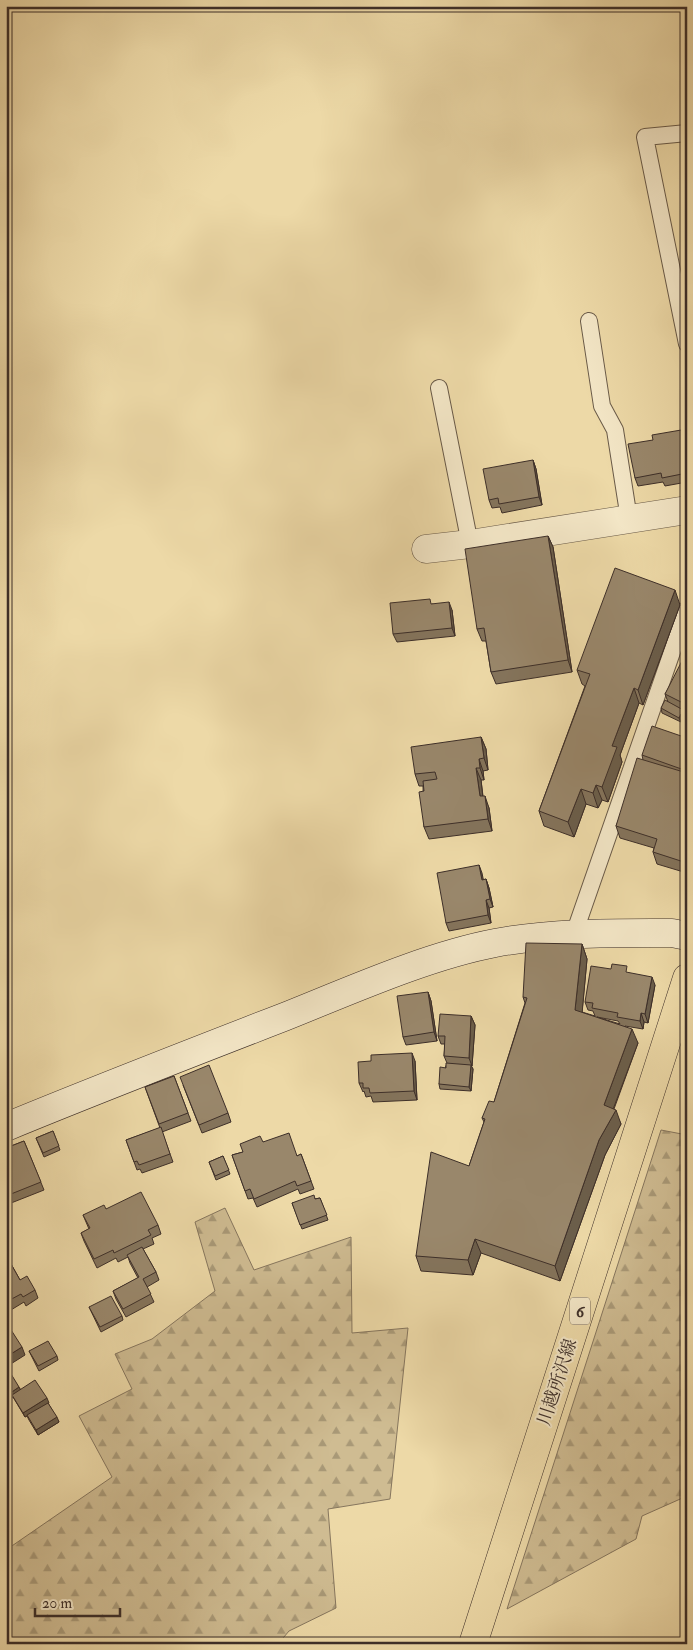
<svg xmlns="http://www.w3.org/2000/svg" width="693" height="1650" viewBox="0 0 693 1650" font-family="'IM FELL Double Pica','Noto Serif JP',serif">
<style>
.forest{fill:url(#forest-firs);stroke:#86765e}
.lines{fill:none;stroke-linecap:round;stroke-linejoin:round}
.lane-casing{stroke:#695a48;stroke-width:18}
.street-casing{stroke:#695a48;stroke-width:29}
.secondary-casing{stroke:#3d2f29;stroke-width:29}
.primary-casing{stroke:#3d2f29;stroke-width:29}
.lane{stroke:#f3e6c6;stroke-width:16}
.street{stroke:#f3e6c6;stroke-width:28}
.secondary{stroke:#f3e6c6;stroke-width:28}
.primary{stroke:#edd9a7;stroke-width:28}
.wall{fill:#84745c;stroke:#3d2f29;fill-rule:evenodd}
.shaded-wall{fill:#6b5e4b;stroke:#3d2f29}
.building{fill:#99876b;stroke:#3d2f29}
.labels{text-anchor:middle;stroke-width:4;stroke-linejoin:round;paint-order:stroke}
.shield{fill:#f3e6c6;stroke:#746658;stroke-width:1}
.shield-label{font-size:16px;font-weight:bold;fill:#3d2f29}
.street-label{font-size:18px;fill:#3d2f29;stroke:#f3e6c6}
</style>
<defs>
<pattern id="forest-firs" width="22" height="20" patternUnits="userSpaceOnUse" patternTransform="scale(1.25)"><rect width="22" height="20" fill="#cfbc92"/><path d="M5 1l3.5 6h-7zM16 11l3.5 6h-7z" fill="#a99977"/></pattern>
</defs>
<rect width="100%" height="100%" fill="#edd9a7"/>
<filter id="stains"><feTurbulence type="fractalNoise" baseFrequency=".004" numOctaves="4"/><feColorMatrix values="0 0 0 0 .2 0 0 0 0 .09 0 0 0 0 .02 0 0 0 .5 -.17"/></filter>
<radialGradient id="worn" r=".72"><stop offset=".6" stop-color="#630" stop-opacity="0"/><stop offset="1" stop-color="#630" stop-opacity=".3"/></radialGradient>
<g class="forest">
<path d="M661 1130 687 1135V1496L642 1516 636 1539 507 1609Z"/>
<path d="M225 1208 254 1270 351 1237 352 1333 408 1328 390 1499 328 1509 336 1608 289 1631 278 1644H6V1550L112 1477 79 1416 132 1389 115 1354 152 1339 215 1291 195 1222Z"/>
</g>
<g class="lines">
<g class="lane-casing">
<g id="lane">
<path d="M687 133 645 137 687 344"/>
<path d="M589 321 602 406 615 430 629 519"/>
<path d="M439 388 470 544"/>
<path d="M574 934 687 609"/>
</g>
</g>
<g class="street-casing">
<path id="street" d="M426 549 470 544 687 510"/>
</g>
<g class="secondary-casing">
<path id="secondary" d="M6 1127C98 1089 191 1053 284 1017 349 991 427 956 495 943 553 932 613 933 672 933L687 936"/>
</g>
<g class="primary-casing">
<path id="primary" d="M473 1644 687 978"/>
</g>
<use href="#lane" class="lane"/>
<use href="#street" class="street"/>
<use href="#secondary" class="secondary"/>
<use href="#primary" class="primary"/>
</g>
<g class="wall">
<path d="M687 429V482L665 486 663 482 638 486 635 478 653 440Z"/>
<path d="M533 460 536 469 542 505 502 513 500 507 492 508 489 500Z"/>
<path d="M548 536 553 547 572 672 496 684 491 672 486 641H482L477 629Z"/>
<path d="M432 604 452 610 455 636 397 642 393 634Z"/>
<path d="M680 605 643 705 639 703 620 755 622 762 608 802 602 800 598 808 586 804 574 837 544 826 539 811 585 686 582 684 577 670Z"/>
<path d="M687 658V721L683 719 681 722 662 713 661 708 668 702 665 694Z"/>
<path d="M481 737 486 749 488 770 483 771 484 780H481L483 796 489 808 492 831 429 839 424 827 423 786H419L415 774Z"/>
<path d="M687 738V873L657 864 653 852 654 848 620 838 616 826 643 760 642 755Z"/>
<path d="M479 865 483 880 486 879 489 888 493 907 489 908 491 923 449 931 446 923Z"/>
<path d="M582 944 587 959 582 1012 595 1016 593 1011 588 1010 585 1002 629 973 655 985 648 1023 644 1022 643 1029 625 1026 638 1043 614 1109 621 1124 605 1155 560 1281 481 1253 473 1275 421 1271 416 1256 469 1166 484 1122 482 1118 494 1102 525 1003 523 997ZM597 1017 618 1021 620 1024Z"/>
<path d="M428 992 431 1001 437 1041 406 1045 403 1037Z"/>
<path d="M471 1016 475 1025 472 1066H471L473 1069 471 1091 440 1089 439 1084 447 1063 444 1056 445 1044H441L438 1036Z"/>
<path d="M415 1061 417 1100 373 1102 371 1096 366 1097 364 1091 363 1092 359 1083Z"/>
<path d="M174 1076 191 1121 162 1132 173 1162 142 1173 140 1169 137 1170 126 1140 160 1128 145 1087Z"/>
<path d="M183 1085 228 1113 231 1122 202 1133Z"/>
<path d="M53 1131 60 1150 44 1157 36 1138Z"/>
<path d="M24 1141 44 1190 6 1205V1148Z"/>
<path d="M263 1142 297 1156 301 1154 314 1189 300 1194 298 1189 257 1207 253 1198 248 1199 232 1155 243 1152Z"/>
<path d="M223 1156 230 1174 216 1180 209 1162Z"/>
<path d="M320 1198 328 1220 302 1229 292 1203Z"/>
<path d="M106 1209 158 1225 161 1234 152 1238 154 1244 143 1249 156 1272 159 1280 147 1287 154 1302 126 1317 116 1299 113 1291 138 1278 130 1263 128 1257 118 1262 116 1258 97 1268 84 1241 81 1233 89 1229 83 1215Z"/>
<path d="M6 1255 20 1280 35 1290 38 1298 26 1306 24 1302 6 1313Z"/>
<path d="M89 1307 122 1316 123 1320 101 1332Z"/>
<path d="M29 1351 57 1356 58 1360 39 1371Z"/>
<path d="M6 1370 20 1389 48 1403 59 1422 38 1435 29 1420 27 1416 25 1417 13 1397 6 1401Z"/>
</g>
<g class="shaded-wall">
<path d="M533 460 536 469 542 505 539 497Z"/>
<path d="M548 536 553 547 572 672 568 660Z"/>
<path d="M675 590 680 605 643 705 638 690Z"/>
<path d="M449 602 452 610 455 636 452 628Z"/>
<path d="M634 688 639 703 620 755 622 762 608 802 602 787 612 746Z"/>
<path d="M681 714 683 719 681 722 679 718Z"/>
<path d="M481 737 486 749 488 770 484 758Z"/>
<path d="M479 759 483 771 484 780 480 768Z"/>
<path d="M476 768 481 780 484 808 480 796Z"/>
<path d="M596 785 602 800 598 808 593 793Z"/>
<path d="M581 789 586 804 574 837 568 822Z"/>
<path d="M485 796 489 808 492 831 488 819Z"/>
<path d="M479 865 482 873 485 888 482 880Z"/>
<path d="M486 879 489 888 493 907 490 899Z"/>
<path d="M486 900 489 908 491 923 488 915Z"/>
<path d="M582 944 587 959 581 1025 575 1010Z"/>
<path d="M652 977 655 985 648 1023 645 1014Z"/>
<path d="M428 992 431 1001 437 1041 434 1032Z"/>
<path d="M641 1013 644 1022 643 1029 640 1021Z"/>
<path d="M471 1016 475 1025 472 1066 469 1058Z"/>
<path d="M632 1029 638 1043 609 1120 604 1105Z"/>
<path d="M412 1053 415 1061 417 1100 414 1091Z"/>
<path d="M471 1065 473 1069 471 1091 469 1087Z"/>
<path d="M616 1110 621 1124 605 1155 560 1281 555 1266 599 1140Z"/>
<path d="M475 1239 481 1253 473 1275 468 1260Z"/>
<path d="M22 1347 25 1355 6 1367V1357Z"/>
<path d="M19 1387 21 1391 12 1395 13 1397 6 1401V1396Z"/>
<path d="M47 1398 49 1403 25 1417 23 1413Z"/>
<path d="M57 1417 59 1422 38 1435 36 1430Z"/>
</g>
<g class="building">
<path d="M687 429V473L662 478 661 473 635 478 628 444 653 440 652 435Z"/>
<path d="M533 460 539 497 499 504 498 498 489 500 483 469Z"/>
<path d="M548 536 568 660 491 672 484 628 477 629 465 549Z"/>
<path d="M615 568 675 590 638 690 634 688 612 746 617 747 602 787 596 785 593 793 581 789 568 822 539 811 590 674 577 670Z"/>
<path d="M430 599 431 604 449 602 452 628 393 634 390 603Z"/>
<path d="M684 657 687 658V705L665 694Z"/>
<path d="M665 700 687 712V717L681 714 679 718 661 708Z"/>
<path d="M652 726 687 738V771L642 755Z"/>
<path d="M481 737 484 758 479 759 480 768H476L480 796H485L488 819 424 827 419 792 424 791 423 781 437 779 435 772 415 774 411 747Z"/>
<path d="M637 758 687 773V863L653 852 657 839 616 826Z"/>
<path d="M479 865 482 880 486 879 490 899 486 900 488 915 446 923 437 873Z"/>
<path d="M526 943 582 944 575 1010 632 1029 604 1105 616 1110 599 1140 555 1266 475 1239 468 1260 416 1256 431 1152 469 1166 485 1119 482 1118 489 1101 494 1102 527 998 523 997Z"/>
<path d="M612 964 627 966 626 972 652 977 645 1014 641 1013 640 1021 617 1017 618 1013 592 1008 593 1003 585 1002 591 966 611 969Z"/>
<path d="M428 992 434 1032 403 1037 397 996Z"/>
<path d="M440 1014 471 1016 469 1058 444 1056 445 1036H438Z"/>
<path d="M412 1053 414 1091 370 1093 369 1088H363V1083H359L358 1062 371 1061V1055Z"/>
<path d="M446 1063 471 1065 469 1087 439 1084 440 1067 446 1068Z"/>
<path d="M209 1065 228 1113 199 1125 180 1077Z"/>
<path d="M174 1076 188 1113 159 1124 145 1087Z"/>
<path d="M161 1127 170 1154 139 1165 137 1161 134 1162 126 1140Z"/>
<path d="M53 1131 59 1146 43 1153 36 1138Z"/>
<path d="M289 1133 297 1156 301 1154 311 1181 297 1186 295 1181 254 1199 250 1189 245 1191 232 1155 243 1152 240 1144 260 1136 263 1142Z"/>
<path d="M24 1141 41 1182 6 1196V1148Z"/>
<path d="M223 1156 229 1170 215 1176 209 1162Z"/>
<path d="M141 1192 158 1225 148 1230 151 1235 114 1253 113 1250 94 1259 81 1233 90 1228 83 1215 104 1205 106 1209Z"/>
<path d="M314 1195 315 1199 320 1198 327 1215 300 1225 292 1203Z"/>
<path d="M142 1247 156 1272 143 1279 151 1294 123 1309 113 1291 139 1277 127 1255Z"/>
<path d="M6 1255 20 1280 27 1276 35 1290 23 1297 21 1294 6 1302Z"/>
<path d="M111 1296 122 1316 100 1327 89 1307Z"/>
<path d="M6 1322 22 1347 6 1357Z"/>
<path d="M48 1341 57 1356 38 1366 29 1351Z"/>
<path d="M8 1369 19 1387 6 1396V1370Z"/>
<path d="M35 1380 47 1398 23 1413 12 1395Z"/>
<path d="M48 1403 57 1417 36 1430 27 1415Z"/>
</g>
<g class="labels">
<rect class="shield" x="570" y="1297.5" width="20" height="27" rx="4"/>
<g class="shield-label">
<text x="580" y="1317">6</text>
</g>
<g class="street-label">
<text transform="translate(557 1382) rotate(-72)" y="6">川越所沢線</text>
</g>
</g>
<rect width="693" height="1650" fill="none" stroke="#edd9a7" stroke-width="25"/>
<rect x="8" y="8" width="678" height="1635" fill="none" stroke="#3d2f29" stroke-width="2.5"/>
<rect x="12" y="12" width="668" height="1625" fill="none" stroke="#3d2f29"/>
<path d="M35 1608v8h85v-8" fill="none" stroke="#3d2f29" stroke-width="2.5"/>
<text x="42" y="1608" font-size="15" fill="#3d2f29" stroke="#f3e6c6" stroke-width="4" paint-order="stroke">20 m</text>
<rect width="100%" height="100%" filter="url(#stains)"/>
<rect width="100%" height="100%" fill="url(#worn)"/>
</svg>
